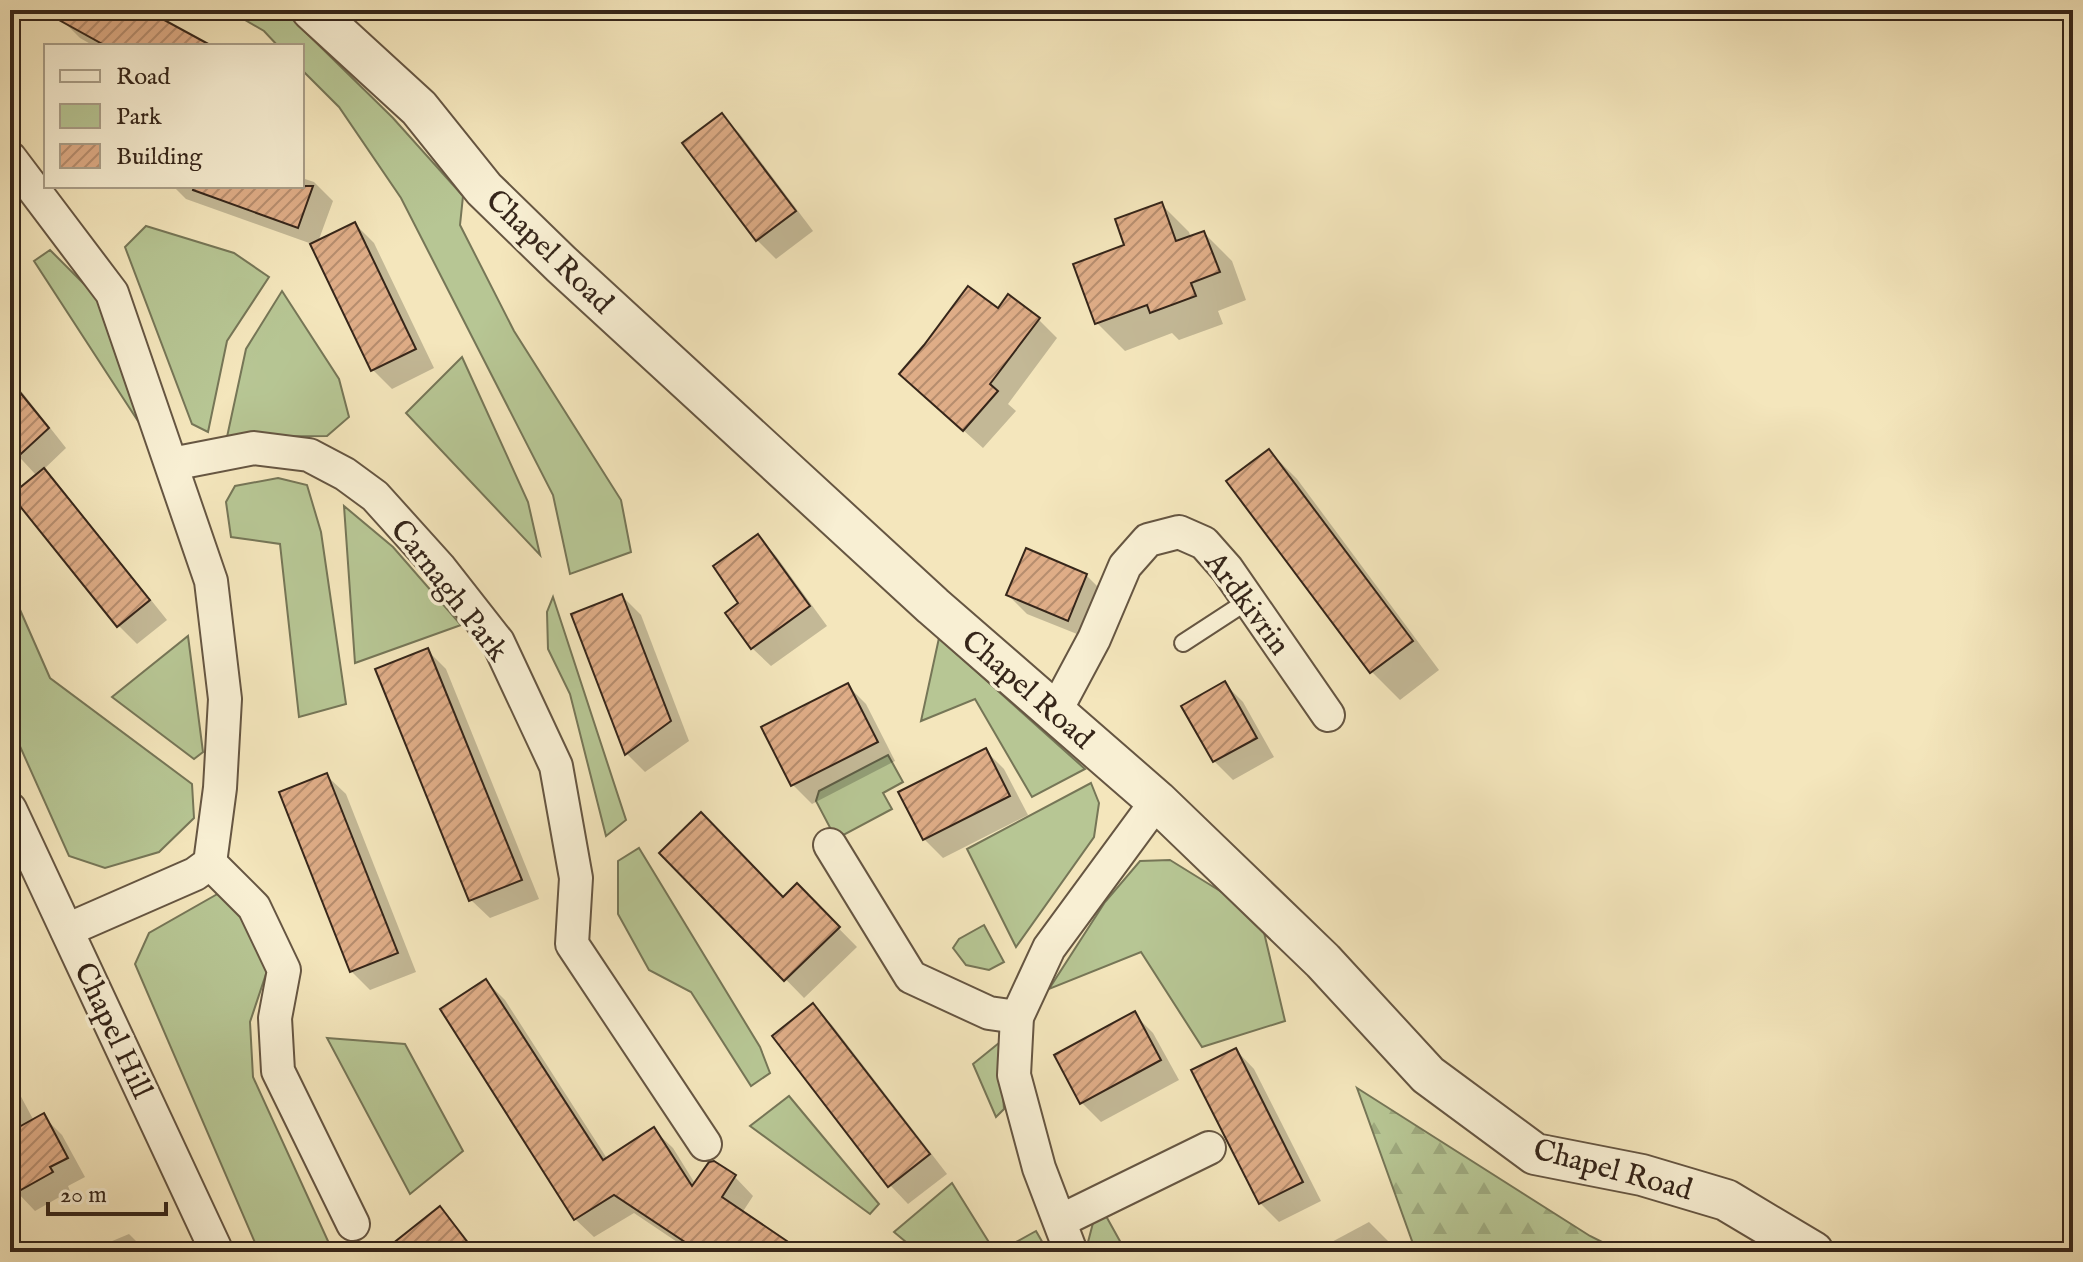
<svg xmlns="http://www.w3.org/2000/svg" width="2083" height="1262" viewBox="0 0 2083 1262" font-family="'IM FELL English',serif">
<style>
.green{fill:#b7c694;stroke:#767657;stroke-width:2}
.forest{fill:url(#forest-firs);stroke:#767657;stroke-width:2}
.shadow{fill:#0003}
.building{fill:url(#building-hatch);stroke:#36261a;stroke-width:2}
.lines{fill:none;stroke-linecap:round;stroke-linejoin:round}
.service-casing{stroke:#665642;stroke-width:20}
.minor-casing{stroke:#665642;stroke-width:36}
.tertiary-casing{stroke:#665642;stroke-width:44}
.service{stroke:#f8efd3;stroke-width:16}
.minor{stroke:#f8efd3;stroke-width:32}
.tertiary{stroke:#f8efd3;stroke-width:40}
.labels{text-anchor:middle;stroke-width:7;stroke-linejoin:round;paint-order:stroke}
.street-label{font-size:30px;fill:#36261a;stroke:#f8efd3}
</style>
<defs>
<pattern id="forest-firs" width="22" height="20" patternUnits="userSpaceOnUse" patternTransform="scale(2)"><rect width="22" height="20" fill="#b7c694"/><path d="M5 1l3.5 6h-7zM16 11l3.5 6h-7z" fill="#9eaa7f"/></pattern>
<pattern id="building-hatch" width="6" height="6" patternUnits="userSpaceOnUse" patternTransform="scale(2)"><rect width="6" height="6" fill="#dfad87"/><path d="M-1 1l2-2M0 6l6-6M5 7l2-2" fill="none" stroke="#b68d6e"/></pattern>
</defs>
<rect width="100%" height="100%" fill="#f4e6bc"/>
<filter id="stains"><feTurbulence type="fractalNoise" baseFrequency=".0025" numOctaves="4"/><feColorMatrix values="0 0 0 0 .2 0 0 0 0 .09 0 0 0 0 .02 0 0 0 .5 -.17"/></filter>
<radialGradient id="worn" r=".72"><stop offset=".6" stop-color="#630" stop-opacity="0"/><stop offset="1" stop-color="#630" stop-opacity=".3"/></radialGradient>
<g class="green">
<path d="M228 10H283L393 118 463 196 460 225 514 331 621 500 631 552 570 574 553 495 401 198 339 107 302 70V46H278L264 31Z"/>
<path d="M146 226 234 253 269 277 227 341 208 432 192 424 125 247Z"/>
<path d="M50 250 101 301 149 438 34 261Z"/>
<path d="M282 291 339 379 349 417 327 436 227 437 246 349Z"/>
<path d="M462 357 528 502 540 555 406 413Z"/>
<path d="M278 478 307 485 321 532 346 704 299 717 280 544 231 537 226 502 235 486Z"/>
<path d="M344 506 393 547 461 625 355 663Z"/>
<path d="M10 587 50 678 192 784 194 818 159 852 105 868 69 856 10 724Z"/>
<path d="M553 597 626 820 606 836 570 694 548 649 547 612Z"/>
<path d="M188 636 203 752 194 759 112 697Z"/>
<path d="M939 638 1085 769 1032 797 975 699 921 721Z"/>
<path d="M888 755 903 782 883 793 892 809 836 839 816 801 819 791Z"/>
<path d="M1091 783 1099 803 1094 837 1016 947 967 849Z"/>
<path d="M639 848 760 1047 770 1073 751 1086 691 992 649 970 618 914V861Z"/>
<path d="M1170 860 1233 899 1262 924 1285 1021 1202 1047 1141 952 1049 989 1105 902 1140 861Z"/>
<path d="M221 892 253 934 267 971 250 1022 253 1077 333 1252H259L135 964 149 933Z"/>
<path d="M984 925 1004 962 989 970 966 965 953 948 959 939Z"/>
<path d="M327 1038 405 1044 463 1151 410 1194Z"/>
<path d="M999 1043 1004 1109 996 1117 973 1064Z"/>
<path d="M789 1096 879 1204 870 1214 750 1126Z"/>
<path d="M952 1183 995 1252H918L894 1232Z"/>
<path d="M1106 1216 1126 1252H1094L1088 1242 1093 1223Z"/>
<path d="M1036 1231 1048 1252H1012L1009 1246Z"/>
</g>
<path class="forest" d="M1357 1088 1590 1236 1622 1252H1416Z"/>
<g class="shadow">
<path d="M66 10H141L206 46H94L80 38 61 19Z"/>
<path d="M721 115 740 134 813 231 776 259 757 240 684 143Z"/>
<path d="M302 178 314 182 333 201 318 242 355 224 374 243 434 368 392 389 373 370 312 244 186 199 173 186H302Z"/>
<path d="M1161 204 1189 232 1191 238 1204 233 1232 261 1246 300 1218 311 1223 324 1179 340 1172 333 1125 351 1097 323 1076 265 1127 247Z"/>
<path d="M998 311 1038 319 1057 338 1008 404 1016 411 983 448 901 374Z"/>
<path d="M10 377 66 448 43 470 62 489 167 620 137 644 118 625 37 476 10 447Z"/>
<path d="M1269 451 1297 479 1439 670 1400 700 1372 672 1229 481Z"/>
<path d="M757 537 776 556 827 626 771 666 752 648Z"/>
<path d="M1086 575 1105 594 1087 638 1027 614 1008 595Z"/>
<path d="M622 596 641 615 689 741 645 772 626 753Z"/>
<path d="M427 650 446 669 539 899 490 918 471 900Z"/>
<path d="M1224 683 1243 702 1274 757 1233 780 1214 761Z"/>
<path d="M847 685 866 704 895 761 812 804 793 785Z"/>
<path d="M985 750 1004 769 1028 815 943 858 924 839Z"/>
<path d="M327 776 346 794 416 972 370 990 351 971Z"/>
<path d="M662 853 783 900 797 886 857 947 804 998Z"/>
<path d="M486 981 505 1000 608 1160 654 1130 673 1148 696 1185 713 1163 735 1177 753 1196 742 1213 800 1252H692L634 1213 594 1237 575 1219Z"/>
<path d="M813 1006 832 1025 947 1174 908 1204 890 1185Z"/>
<path d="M1134 1014 1153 1033 1179 1080 1101 1122 1082 1103 1057 1056Z"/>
<path d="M1236 1050 1254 1069 1321 1201 1279 1222 1260 1203Z"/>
<path d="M10 1076 34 1121 43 1116 62 1135 85 1177 68 1186 70 1191 35 1211 17 1192 10 1180Z"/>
<path d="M440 1209 458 1228 477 1252H407Z"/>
<path d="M1369 1222 1388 1241 1393 1252H1313Z"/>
<path d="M129 1234 147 1252H86Z"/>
</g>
<g class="building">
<path d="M41 10H146L212 46H106Z"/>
<path d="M722 113 796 211 756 241 682 143Z"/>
<path d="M194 186H313L298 228 193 190Z"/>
<path d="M1162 202 1176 241 1204 231 1220 272 1191 283 1196 296 1150 313 1147 305 1095 324 1073 264 1124 245 1115 219Z"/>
<path d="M355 222 416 349 371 371 310 244Z"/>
<path d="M968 286 998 308 1008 294 1040 318 990 384 998 391 963 431 899 374 924 345Z"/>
<path d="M10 380 49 428 10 464Z"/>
<path d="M1269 449 1413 641 1370 673 1226 481Z"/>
<path d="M44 468 150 600 117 627 11 495Z"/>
<path d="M758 534 810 606 751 649 725 613 738 603 713 566Z"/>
<path d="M1026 548 1087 574 1068 621 1006 595Z"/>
<path d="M622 594 671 721 625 755 571 614Z"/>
<path d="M428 648 522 880 469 901 375 669Z"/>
<path d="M1225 681 1257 738 1213 762 1181 706Z"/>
<path d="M848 683 878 742 791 786 761 727Z"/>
<path d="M986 748 1010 796 923 840 898 792Z"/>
<path d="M327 773 398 953 350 972 279 792Z"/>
<path d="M701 812 783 897 797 883 840 927 784 981 659 853Z"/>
<path d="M486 979 603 1160 654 1127 692 1186 709 1162 714 1161 736 1175 722 1197 803 1252H700L614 1195 574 1220 440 1009Z"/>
<path d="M813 1003 930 1154 888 1187 772 1036Z"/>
<path d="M1135 1011 1161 1060 1080 1104 1054 1055Z"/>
<path d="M1236 1048 1303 1182 1259 1204 1191 1070Z"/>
<path d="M44 1113 68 1158 50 1167 53 1172 10 1196V1132Z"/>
<path d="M440 1206 475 1252H382Z"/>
</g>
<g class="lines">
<g class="service-casing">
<path id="service" d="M1183 643 1249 600"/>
</g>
<g class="minor-casing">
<g id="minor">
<path d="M10 158 112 293 211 581 225 699 220 788 210 863 195 874 67 930"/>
<path d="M172 464 254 448 309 455 345 474 375 496 439 567 498 642 556 766 576 878 572 944 705 1144"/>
<path d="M1055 712 1094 639 1125 566 1148 540 1179 532 1204 543 1227 569 1328 715"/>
<path d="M10 809 217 1252"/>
<path d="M830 845 911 977 989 1013 1017 1017"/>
<path d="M210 863 254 907 284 970 275 1018 278 1071 353 1224"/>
<path d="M1060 1221 1209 1148"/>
<path d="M1071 1252 1039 1168 1014 1075 1017 1017 1049 948 1157 801"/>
</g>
</g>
<g class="tertiary-casing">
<path id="tertiary" d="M312 10 419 108 484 189 561 264 933 606 1157 801 1323 961 1428 1075 1535 1154 1642 1175 1726 1200 1813 1252"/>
</g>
<use href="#service" class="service"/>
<use href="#minor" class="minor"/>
<use href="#tertiary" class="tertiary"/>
</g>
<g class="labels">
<g class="street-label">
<text transform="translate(550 251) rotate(44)" y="10">Chapel Road</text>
<text transform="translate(450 590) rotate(52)" y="10">Carnagh Park</text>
<text transform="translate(1248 603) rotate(53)" y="10">Ardkivrin</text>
<text transform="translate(1028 689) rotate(41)" y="10">Chapel Road</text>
<text transform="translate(114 1030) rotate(65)" y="10">Chapel Hill</text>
<text transform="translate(1613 1169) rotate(15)" y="10">Chapel Road</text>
</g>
</g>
<rect width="2083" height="1262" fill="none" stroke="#f4e6bc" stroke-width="40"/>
<rect x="12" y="12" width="2059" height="1238" fill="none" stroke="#36261a" stroke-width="4"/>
<rect x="20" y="20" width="2043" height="1222" fill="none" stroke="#36261a" stroke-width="2"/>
<rect x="44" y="44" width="260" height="144" fill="#f8efd3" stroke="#aa9f89" stroke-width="2"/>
<rect x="60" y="70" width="40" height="12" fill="#f8efd3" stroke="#aa9f89" stroke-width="2"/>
<text x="116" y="84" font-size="24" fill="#36261a">Road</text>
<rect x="60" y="104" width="40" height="24" fill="#b7c694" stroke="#aa9f89" stroke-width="2"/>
<text x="116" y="124" font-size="24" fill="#36261a">Park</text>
<rect x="60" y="144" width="40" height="24" fill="url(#building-hatch)" stroke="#aa9f89" stroke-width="2"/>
<text x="116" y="164" font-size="24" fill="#36261a">Building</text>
<path d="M48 1202v12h118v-12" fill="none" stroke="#36261a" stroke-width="4"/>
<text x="60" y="1202" font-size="24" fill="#36261a" stroke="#f8efd3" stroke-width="6" paint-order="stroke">20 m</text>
<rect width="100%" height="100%" filter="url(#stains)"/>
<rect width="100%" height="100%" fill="url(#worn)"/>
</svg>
